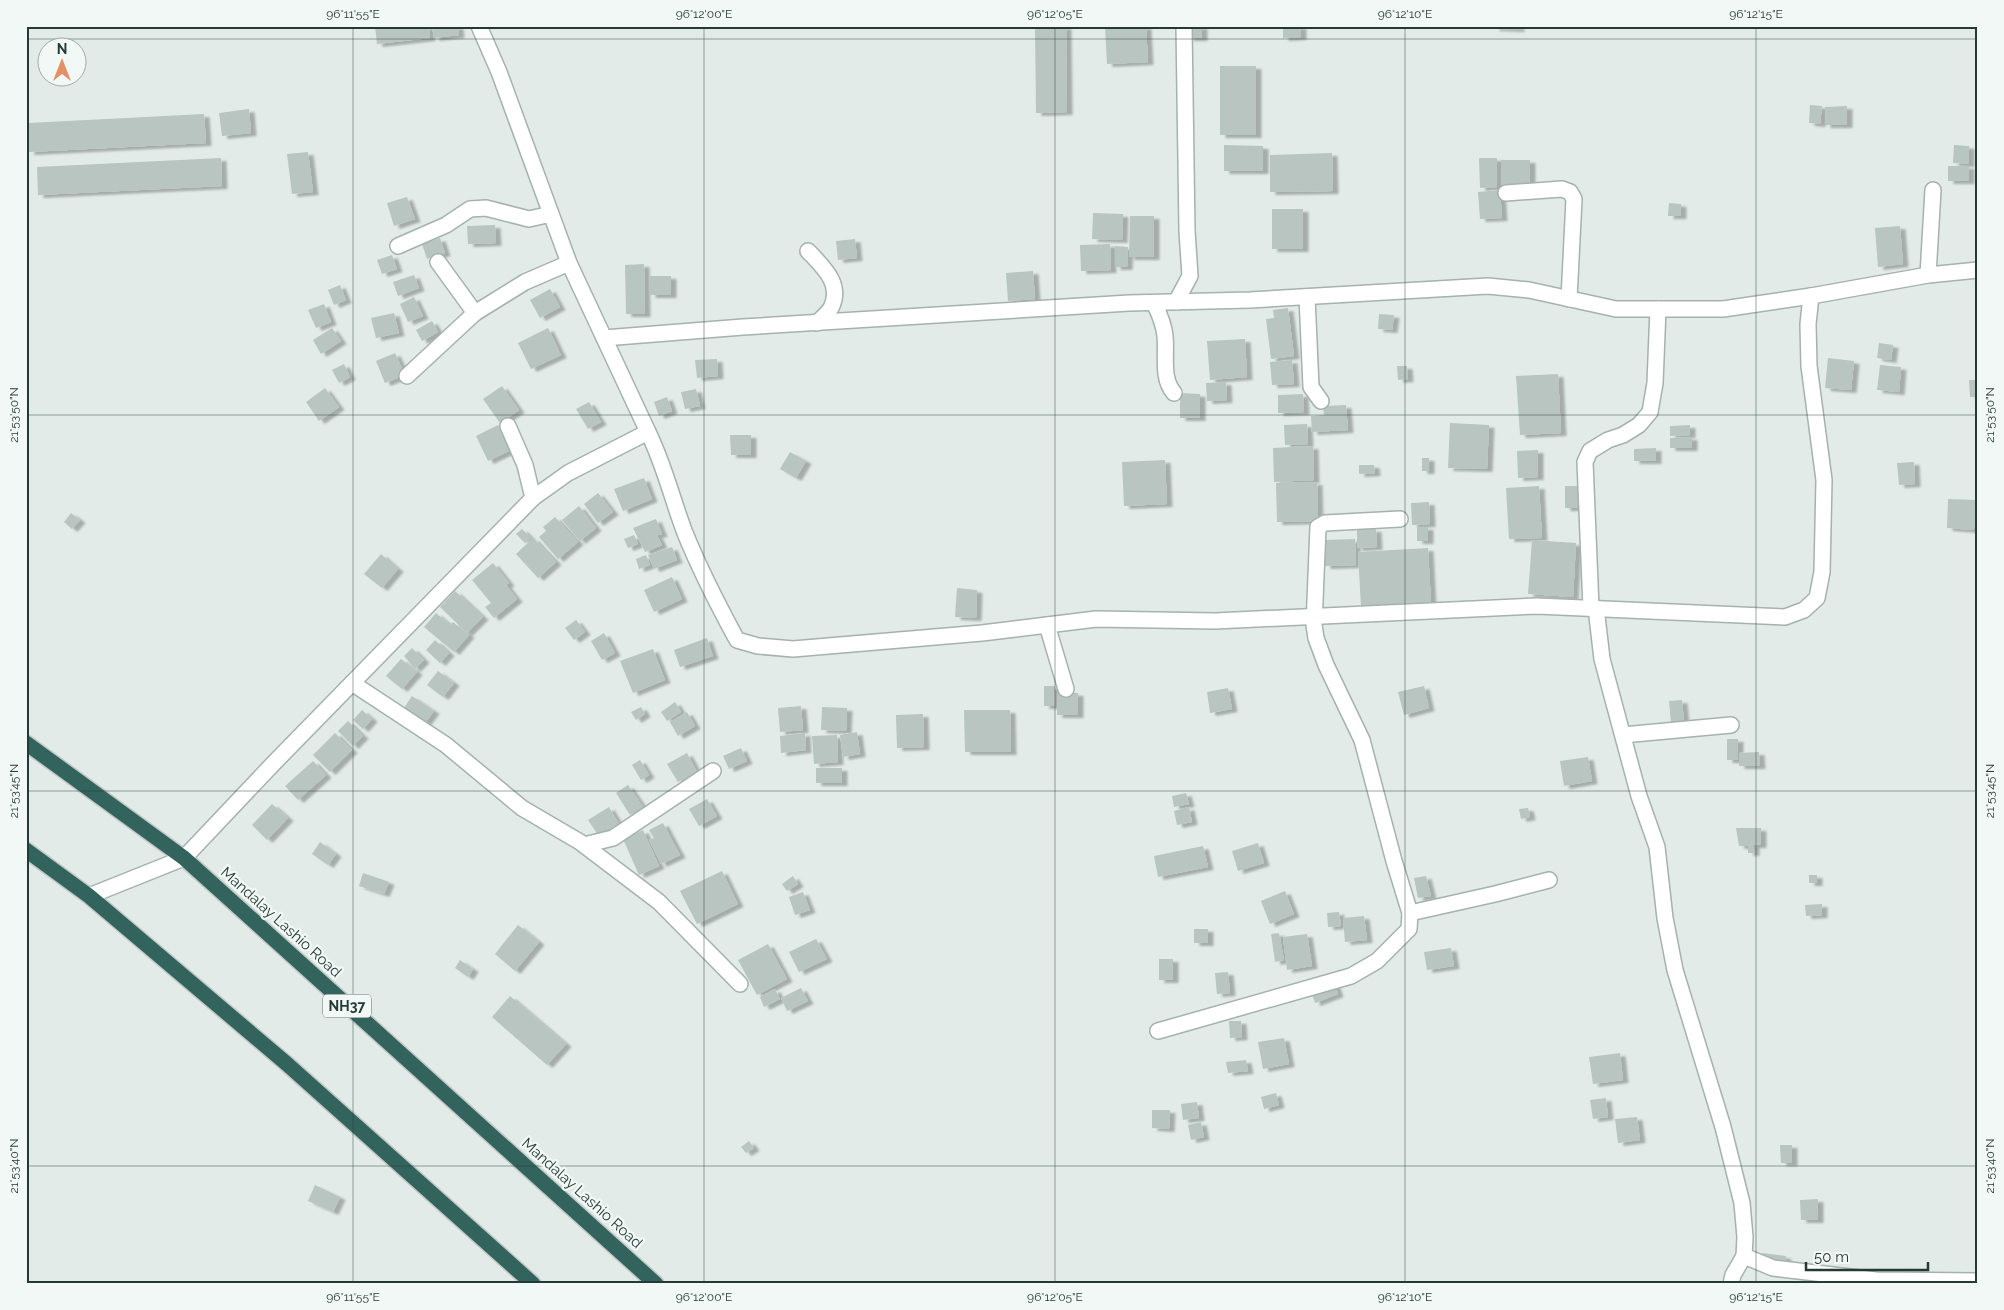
<svg xmlns="http://www.w3.org/2000/svg" width="2004" height="1310" viewBox="0 0 2004 1310" font-family="Raleway,sans-serif">
<style>
.building{fill:#b8c5c1;filter:url(#shadow)}
.lines{fill:none;stroke-linecap:round;stroke-linejoin:round}
.street-casing{stroke:#a5b2ae;stroke-width:18}
.highway-casing{stroke:#c2c8c7;stroke-width:18}
.street{stroke:#fff;stroke-width:15}
.highway{stroke:#32635d;stroke-width:15}
.ticks{fill:none;stroke:#243a36;stroke-width:1;stroke-opacity:0.45}
.labels{text-anchor:middle;stroke-width:4.5;stroke-linejoin:round;paint-order:stroke}
.shield{fill:#f2f8f5;stroke:#62736f;stroke-width:1}
.shield-label{font-size:14px;font-weight:bold;fill:#243a36}
.street-label{font-size:15px;fill:#243a36;stroke:#f2f8f5}
.neatline{fill:none;stroke:#243a36;stroke-width:2}
.ticks-label{font-size:12px;text-anchor:middle;fill:#243a36}
</style>
<defs>
<filter id="shadow"><feDropShadow dx="5.5" dy="3" stdDeviation="1" flood-color="#0004"/></filter>
</defs>
<rect width="100%" height="100%" fill="#e2ebe7"/>
<g class="building">
<path d="M375 26H429L430 38 377 44Z"/>
<path d="M432 26H458L459 35 434 38Z"/>
<path d="M1035 26H1066L1067 112 1036 113Z"/>
<path d="M1105 26H1146L1148 62 1107 64Z"/>
<rect x="1188" y="26" width="14" height="12"/>
<path d="M1283 26H1301V37L1283 38Z"/>
<path d="M1494 26H1519V29L1494 28Z"/>
<rect x="1220" y="66" width="36" height="69"/>
<path d="M1810 105 1822 106 1820 124 1809 123Z"/>
<path d="M1847 106V125H1825V107Z"/>
<path d="M249 109 251 133 222 136 219 113Z"/>
<path d="M204 114 206 143 29 152 28 123Z"/>
<path d="M1224 145 1263 146V171H1224Z"/>
<path d="M1954 145 1969 146V164L1953 163Z"/>
<path d="M308 152 313 192 292 194 287 154Z"/>
<path d="M1332 153 1333 191 1270 192V155Z"/>
<path d="M221 158 222 186 38 195 37 167Z"/>
<path d="M1479 158H1497V187L1480 188Z"/>
<rect x="1501" y="160" width="29" height="25"/>
<rect x="1948" y="166" width="21" height="15"/>
<path d="M1500 190 1502 218 1480 219 1478 192Z"/>
<path d="M407 197 415 219 394 226 387 203Z"/>
<path d="M1669 203 1681 204V216H1668Z"/>
<rect x="1272" y="209" width="31" height="40"/>
<path d="M1093 213 1123 214 1122 240 1092 239Z"/>
<path d="M1130 216H1154V257H1129Z"/>
<path d="M495 225 496 243 468 244 467 226Z"/>
<path d="M1900 226 1903 264 1878 267 1875 228Z"/>
<path d="M440 238 445 253 427 259 422 244Z"/>
<path d="M855 239 857 258 838 260 836 241Z"/>
<path d="M1110 244 1111 270 1081 271 1080 245Z"/>
<path d="M1115 246 1128 247 1127 267H1115Z"/>
<path d="M392 255 397 269 382 274 377 260Z"/>
<path d="M644 264 645 314H626L625 265Z"/>
<path d="M1033 271 1035 299 1008 301 1006 273Z"/>
<path d="M414 275 419 288 398 296 393 282Z"/>
<rect x="650" y="276" width="21" height="19"/>
<path d="M340 285 346 300 334 305 328 290Z"/>
<path d="M550 289 560 307 540 318 530 300Z"/>
<path d="M414 297 423 316 408 322 400 304Z"/>
<path d="M324 304 331 322 316 328 308 310Z"/>
<path d="M1288 308 1294 356 1271 359 1266 319 1274 318 1273 310Z"/>
<path d="M394 313 399 333 376 338 371 318Z"/>
<path d="M1379 314 1394 315 1392 330 1378 329Z"/>
<path d="M432 321 438 332 422 341 416 330Z"/>
<path d="M332 328 341 341 321 354 313 340Z"/>
<path d="M548 328 561 355 531 369 518 343Z"/>
<path d="M1245 339 1247 377 1210 380 1207 341Z"/>
<path d="M1879 343 1893 345 1891 360 1877 358Z"/>
<path d="M395 353 405 375 385 383 376 361Z"/>
<path d="M1828 358 1854 361 1851 390 1825 388Z"/>
<path d="M717 359 718 376 697 378 695 360Z"/>
<path d="M1292 360 1294 384 1272 385 1270 362Z"/>
<path d="M344 364 350 377 339 383 332 370Z"/>
<path d="M1880 365 1901 367 1899 392 1877 390Z"/>
<path d="M1397 366H1407L1408 379 1398 380Z"/>
<path d="M1558 374 1561 433 1520 435 1516 376Z"/>
<path d="M1969 380H1978V397H1970Z"/>
<path d="M1226 382 1227 400 1207 401 1206 383Z"/>
<path d="M502 386 519 410 500 423 483 399Z"/>
<path d="M325 388 339 407 319 421 306 402Z"/>
<path d="M696 389 700 406 685 409 681 392Z"/>
<path d="M1180 393 1200 394V418H1180Z"/>
<path d="M1303 394 1304 412 1278 413V395Z"/>
<path d="M667 397 672 411 659 416 654 402Z"/>
<path d="M589 402 601 422 588 429 576 409Z"/>
<path d="M1346 405 1348 430 1312 432 1311 416 1324 415 1323 406Z"/>
<path d="M1450 423 1489 425 1487 469 1448 468Z"/>
<path d="M1307 424 1308 444 1285 445 1284 425Z"/>
<path d="M498 425 511 450 488 461 476 436Z"/>
<path d="M1690 425V435L1670 436V426Z"/>
<path d="M730 435H751V455H731Z"/>
<path d="M1692 437V448H1670V438Z"/>
<path d="M1313 446 1314 480 1274 482 1273 448Z"/>
<path d="M1656 448V461H1634V449Z"/>
<path d="M1538 450V477L1518 478 1517 451Z"/>
<path d="M790 452 806 461 796 478 780 469Z"/>
<rect x="1422" y="458" width="7" height="13"/>
<path d="M1165 460 1167 504 1124 506 1122 462Z"/>
<path d="M1914 462 1915 484 1899 485 1897 463Z"/>
<path d="M1359 465H1374L1375 473 1359 474Z"/>
<path d="M644 478 652 499 623 511 614 489Z"/>
<path d="M1317 482 1318 521 1277 522 1276 483Z"/>
<path d="M1539 486 1542 538 1509 539 1506 488Z"/>
<path d="M1565 486H1578L1579 508H1565Z"/>
<path d="M598 493 613 512 598 523 584 504Z"/>
<path d="M1948 499 1975 500 1974 530 1947 528Z"/>
<path d="M1429 502 1430 524 1412 525 1411 503Z"/>
<path d="M579 506 596 528 580 541 562 520Z"/>
<path d="M71 513 80 520 72 529 64 522Z"/>
<path d="M555 517 578 542 558 559 539 537 546 531 543 527Z"/>
<path d="M656 519 662 534 657 535 662 545 645 552 633 528Z"/>
<rect x="1417" y="527" width="11" height="14"/>
<path d="M522 529 531 538 525 543 516 534Z"/>
<path d="M1357 529H1376L1377 547 1357 548Z"/>
<path d="M634 535 638 544 628 548 624 539Z"/>
<path d="M533 538 556 562 538 578 516 554Z"/>
<path d="M1355 539 1356 565 1325 566 1324 540Z"/>
<path d="M1532 540 1576 543 1573 597 1528 594Z"/>
<path d="M672 547 677 560 654 569 648 555Z"/>
<path d="M1428 548 1431 604 1361 607 1358 552Z"/>
<path d="M381 554 398 569 382 588 364 574Z"/>
<path d="M646 555 650 565 639 569 636 559Z"/>
<path d="M493 563 509 583 506 585 517 599 494 618 485 607 491 603 472 580Z"/>
<path d="M672 577 682 599 654 612 644 590Z"/>
<path d="M957 588 977 590 976 618 955 617Z"/>
<path d="M455 591 483 617 467 633 440 607Z"/>
<path d="M436 613 450 625 453 622 469 635 454 652 424 627Z"/>
<path d="M576 620 585 632 574 640 565 628Z"/>
<path d="M604 633 615 653 602 660 591 641Z"/>
<path d="M707 638 713 656 680 667 674 650Z"/>
<path d="M435 640 449 653 440 663 426 650Z"/>
<path d="M412 648 424 660 415 669 404 656Z"/>
<path d="M653 649 665 680 633 693 620 661Z"/>
<path d="M401 659 417 672 402 689 386 676Z"/>
<path d="M438 671 454 683 443 697 427 685Z"/>
<rect x="1044" y="686" width="11" height="20"/>
<path d="M1424 686 1429 708 1404 715 1398 692Z"/>
<path d="M1228 688 1232 709 1210 713 1207 692Z"/>
<path d="M1058 692 1078 693V715H1057Z"/>
<path d="M412 696 434 711 425 723 404 708Z"/>
<path d="M1682 700 1684 722 1671 723 1669 701Z"/>
<path d="M675 702 681 712 667 721 661 712Z"/>
<path d="M801 706 803 730 780 732 778 708Z"/>
<path d="M641 707 645 714 636 720 631 712Z"/>
<path d="M822 707 847 708 846 731 821 730Z"/>
<path d="M362 710 372 719 363 729 353 720Z"/>
<path d="M964 710H1010L1011 752H965Z"/>
<path d="M687 712 695 726 678 736 670 722Z"/>
<path d="M923 714 924 747 897 748 896 715Z"/>
<path d="M348 721 363 736 353 746 338 731Z"/>
<path d="M857 732 860 754 843 757 840 735Z"/>
<path d="M335 733 352 750 330 772 313 755Z"/>
<path d="M805 733 806 750 781 753 780 736Z"/>
<path d="M837 735 838 762 814 764 812 736Z"/>
<rect x="1727" y="739" width="11" height="21"/>
<path d="M741 748 747 761 729 769 723 756Z"/>
<path d="M1759 752 1760 766H1739V753Z"/>
<path d="M687 753 697 772 678 782 667 764Z"/>
<path d="M1588 757 1592 781 1564 786 1560 761Z"/>
<path d="M640 760 649 775 641 780 632 765Z"/>
<path d="M313 761 326 775 298 800 285 786Z"/>
<rect x="816" y="768" width="26" height="15"/>
<path d="M628 785 643 807 630 815 616 793Z"/>
<path d="M1186 793 1189 804 1174 807 1172 796Z"/>
<path d="M707 799 717 816 699 826 689 809Z"/>
<path d="M272 804 288 818 267 840 252 825Z"/>
<path d="M609 807 620 826 600 838 588 820Z"/>
<path d="M1189 807 1192 822 1177 825 1174 811Z"/>
<path d="M1528 808 1530 817 1521 819 1519 809Z"/>
<path d="M663 823 680 855 661 864 649 840 654 838 649 830Z"/>
<path d="M1736 828H1761V845H1754V853H1748V846H1739Z"/>
<path d="M643 830 659 866 639 875 623 839Z"/>
<path d="M320 842 336 854 328 865 312 854Z"/>
<path d="M1258 843 1264 863 1238 871 1232 851Z"/>
<path d="M1203 846 1208 867 1158 877 1154 856Z"/>
<path d="M722 871 738 904 697 924 680 891Z"/>
<path d="M363 873 389 882 384 894 359 886Z"/>
<rect x="1809" y="875" width="8" height="8"/>
<path d="M793 876 798 884 787 891 782 884Z"/>
<path d="M1426 876 1431 896 1418 898 1414 878Z"/>
<path d="M1285 891 1294 914 1270 924 1261 901Z"/>
<path d="M803 892 810 910 795 915 789 897Z"/>
<path d="M1822 904V915L1806 916 1805 905Z"/>
<path d="M1339 912 1341 926 1328 927 1327 913Z"/>
<path d="M1364 916 1367 940 1345 942 1343 918Z"/>
<path d="M518 925 539 942 515 971 495 954Z"/>
<rect x="1194" y="929" width="14" height="14"/>
<path d="M1279 933 1284 960 1275 962 1271 934Z"/>
<path d="M1307 934 1312 966 1287 970 1283 937Z"/>
<path d="M816 939 827 959 799 972 789 952Z"/>
<path d="M768 944 787 979 757 995 738 960Z"/>
<path d="M1451 948 1454 966 1427 970 1424 952Z"/>
<rect x="1159" y="959" width="14" height="21"/>
<path d="M460 960 473 969 468 977 455 968Z"/>
<path d="M1228 972 1230 993 1217 994 1215 973Z"/>
<path d="M1334 983 1338 994 1315 1003 1311 991Z"/>
<path d="M801 988 808 1001 787 1011 781 998Z"/>
<path d="M775 989 780 999 764 1007 760 997Z"/>
<path d="M510 996 566 1044 547 1065 492 1017Z"/>
<path d="M1229 1021H1241L1242 1037 1230 1038Z"/>
<path d="M1284 1038 1289 1064 1263 1069 1258 1042Z"/>
<path d="M1620 1053 1623 1080 1593 1084 1589 1057Z"/>
<path d="M1246 1060 1248 1071 1228 1073 1226 1062Z"/>
<path d="M1276 1093 1279 1105 1264 1109 1261 1097Z"/>
<path d="M1606 1098 1608 1117 1593 1119 1590 1100Z"/>
<path d="M1197 1102 1199 1118 1183 1120 1181 1104Z"/>
<path d="M1152 1110H1170L1169 1129 1152 1128Z"/>
<path d="M1637 1117 1640 1140 1618 1143 1615 1119Z"/>
<path d="M1201 1122 1204 1137 1191 1140 1188 1125Z"/>
<path d="M749 1141 754 1148 746 1153 741 1147Z"/>
<path d="M1780 1145H1792V1163H1781Z"/>
<path d="M315 1185 340 1197 333 1212 308 1201Z"/>
<path d="M1818 1199V1220H1801L1800 1200Z"/>
<path d="M1762 1253 1786 1256 1785 1265 1761 1262Z"/>
</g>
<g class="lines">
<g class="street-casing">
<g id="street">
<path d="M479 26 499 72 569 263 648 432"/>
<path d="M1506 193 1562 189 1570 192 1574 199 1569 299"/>
<path d="M398 246 446 225 470 209 486 208 529 219 551 214"/>
<path d="M808 251C823 267 843 284 831 308 828 313 822 318 817 323"/>
<path d="M438 262 475 313"/>
<path d="M1928 275 1933 190"/>
<path d="M1307 297 1311 387 1321 401"/>
<path d="M1176 302 1190 276 1187 231 1184 26"/>
<path d="M1154 303C1159 313 1164 325 1165 336 1167 356 1161 378 1174 393"/>
<path d="M604 338 743 327 1129 303 1250 300 1488 286 1529 290 1616 309H1723L1811 296"/>
<path d="M407 376 475 313 525 282 569 263"/>
<path d="M508 426 525 465 533 498"/>
<path d="M1400 519 1325 523 1318 527 1314 625 1316 638 1326 665 1362 740 1394 861 1410 913 1495 894 1549 880"/>
<path d="M1591 608 1585 462 1590 451 1608 440 1623 435 1639 425 1650 412 1655 383 1658 309"/>
<path d="M1596 608 1602 659 1639 796 1657 847 1665 918 1675 970 1723 1127 1742 1203 1745 1237 1744 1256 1733 1275 1731 1284"/>
<path d="M1047 625 1066 689"/>
<path d="M352 683 446 745 522 808 580 842 659 902 740 984"/>
<path d="M1623 735 1731 725"/>
<path d="M584 845 613 838 713 771"/>
<path d="M89 896 184 858 271 766 533 498 568 473 648 432C664 464 672 499 685 533 700 570 718 605 737 640L758 646 793 649 982 633 1096 619 1215 621 1537 606 1785 617 1804 610 1817 598 1822 572 1824 480 1809 366 1808 324 1811 296 1928 275 1978 270"/>
<path d="M1158 1031 1351 976 1377 961 1409 929 1410 913"/>
<path d="M1744 1256 1773 1268 1876 1280 1978 1281"/>
</g>
</g>
<g class="highway-casing">
<g id="highway">
<path d="M26 743 184 858 656 1284"/>
<path d="M26 850 89 896 287 1064 533 1284"/>
</g>
</g>
<use href="#street" class="street"/>
<use href="#highway" class="highway"/>
</g>
<path class="ticks" d="M353 26V1284M704 26V1284M1055 26V1284M1405 26V1284M1756 26V1284M26 39H1978M26 415H1978M26 791H1978M26 1166H1978"/>
<g class="labels">
<rect class="shield" x="323" y="994.5" width="48" height="23" rx="4"/>
<g class="shield-label">
<text x="347" y="1011">NH37</text>
</g>
<g class="street-label">
<text transform="translate(281 922) rotate(42)" y="5">Mandalay Lashio Road</text>
<text transform="translate(582 1193) rotate(42)" y="5">Mandalay Lashio Road</text>
</g>
</g>
<rect width="2004" height="1310" fill="none" stroke="#f2f8f5" stroke-width="55"/>
<g transform="translate(62 62)"><circle r="24" fill="#f2f8f5" stroke="#a0aca9"/>
<path d="M0-4L9 19L0 12L-9 19Z" fill="#e48f66"/>
<text y="-8" font-size="14" font-weight="bold" text-anchor="middle" fill="#243a36">N</text>
</g>
<path d="M1806 1262v8h122v-8" fill="none" stroke="#243a36" stroke-width="2.5"/>
<text x="1814" y="1262" font-size="15" fill="#243a36" stroke="#f2f8f5" stroke-width="4" paint-order="stroke">50 m</text>
<rect x="28" y="28" width="1948" height="1254" class="neatline"/>
<g class="ticks-label">
<text x="353" y="18">96°11'55"E</text>
<text x="704" y="18">96°12'00"E</text>
<text x="1055" y="18">96°12'05"E</text>
<text x="1405" y="18">96°12'10"E</text>
<text x="1756" y="18">96°12'15"E</text>
<text transform="translate(14 415) rotate(-90)" y="4">21°53'50"N</text>
<text transform="translate(1990 415) rotate(-90)" y="4">21°53'50"N</text>
<text transform="translate(14 791) rotate(-90)" y="4">21°53'45"N</text>
<text transform="translate(1990 791) rotate(-90)" y="4">21°53'45"N</text>
<text transform="translate(14 1166) rotate(-90)" y="4">21°53'40"N</text>
<text transform="translate(1990 1166) rotate(-90)" y="4">21°53'40"N</text>
<text x="353" y="1301">96°11'55"E</text>
<text x="704" y="1301">96°12'00"E</text>
<text x="1055" y="1301">96°12'05"E</text>
<text x="1405" y="1301">96°12'10"E</text>
<text x="1756" y="1301">96°12'15"E</text>
</g>
</svg>
